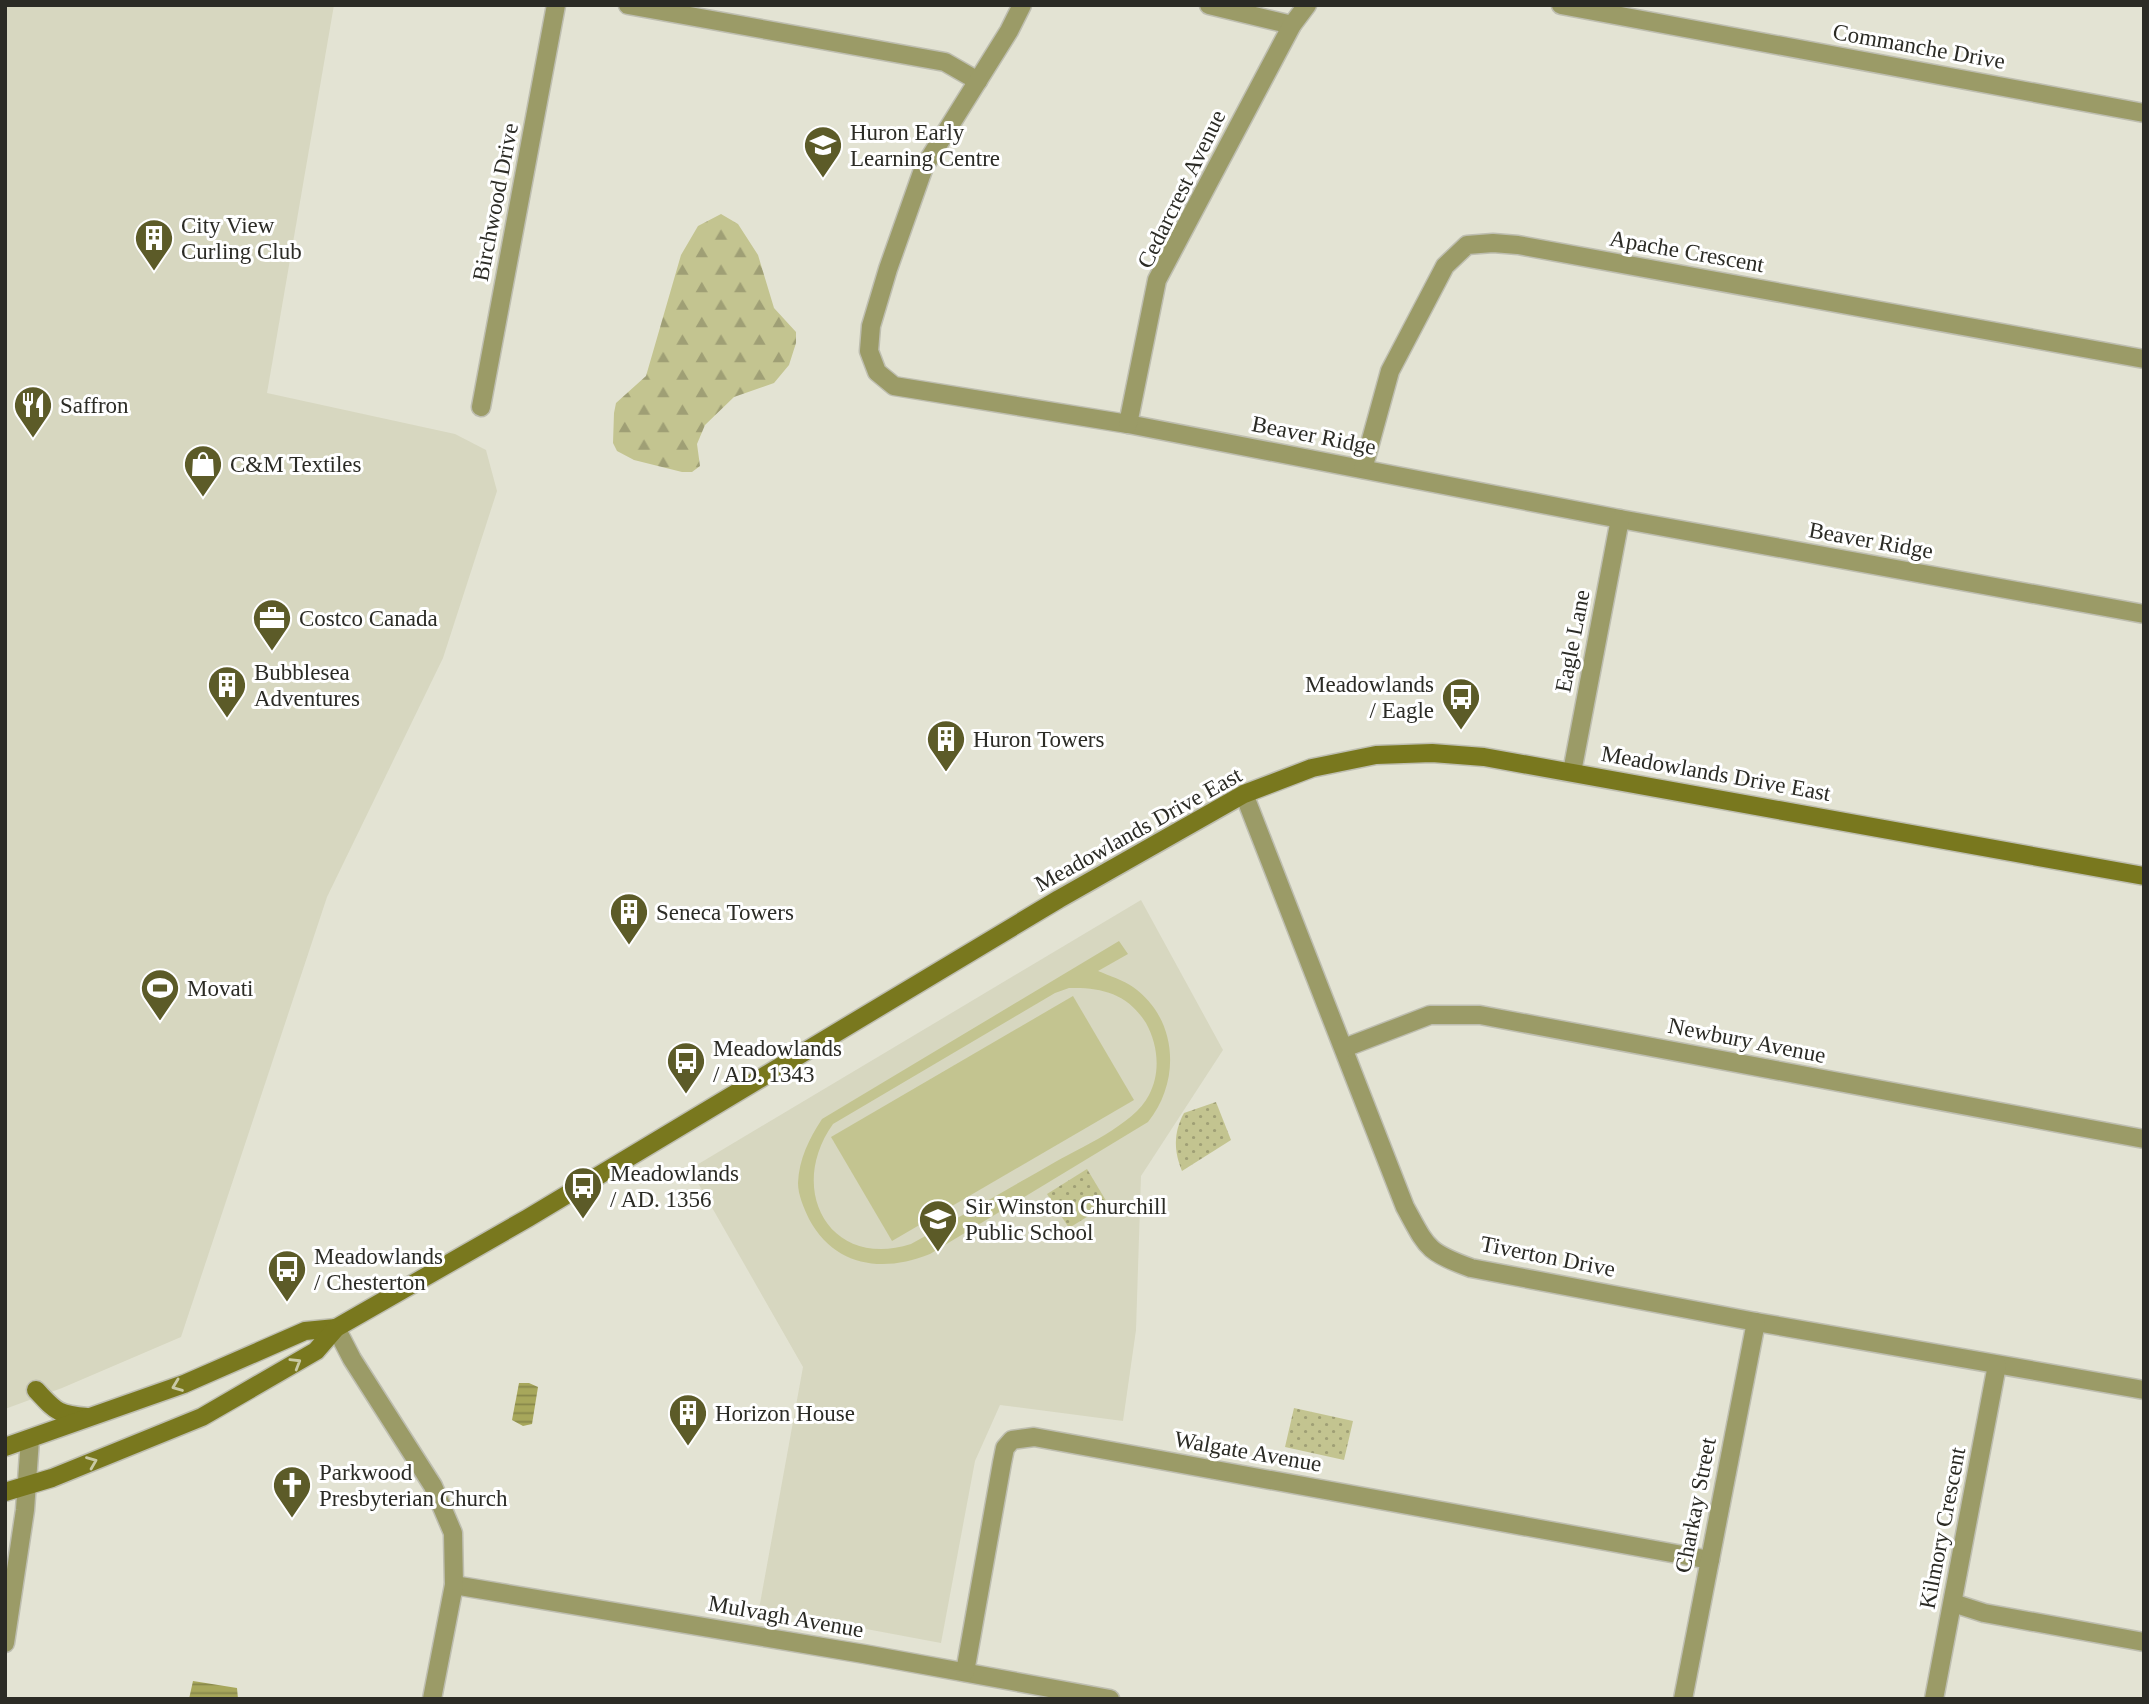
<svg xmlns="http://www.w3.org/2000/svg" width="2149" height="1704" viewBox="0 0 2149 1704" font-family="Georgia,serif">
<style>
.built{fill:#d7d7c0}
.forest{fill:url(#forest-firs)}
.park{fill:url(#park-dots)}
.pitch{fill:#c3c490;fill-rule:evenodd}
.water{fill:url(#water-rules)}
.lines{fill:none;stroke-linecap:round;stroke-linejoin:round}
.minor-casing{stroke:#bebeb0;stroke-width:21}
.tertiary-casing{stroke:#bebeb0;stroke-width:21}
.secondary-casing{stroke:#bebeb0;stroke-width:21}
.minor{stroke:#9b9b67;stroke-width:18}
.tertiary{stroke:#9b9b67;stroke-width:18}
.secondary{stroke:#79781e;stroke-width:18}
.oneway{stroke:#c9c9a5}
.labels{text-anchor:middle;stroke-width:6;stroke-linejoin:round;paint-order:stroke}
.street-label{font-size:23px;fill:#2b2b25;stroke:#fff}
.poi-label{font-size:23px;fill:#2b2b25;stroke:#fff;text-anchor:start}
</style>
<defs>
<pattern id="forest-firs" width="22" height="20" patternUnits="userSpaceOnUse" patternTransform="scale(1.75)"><rect width="22" height="20" fill="#c3c490"/><path d="M5 1l3.5 6h-7zM16 11l3.5 6h-7z" fill="#9f9f75"/></pattern>
<pattern id="park-dots" width="8" height="8" patternUnits="userSpaceOnUse" patternTransform="scale(1.75)"><rect width="8" height="8" fill="#c3c490"/><path d="M2 2h.1M6 6h.1" fill="none" stroke="#9f9f75" stroke-width="1.8" stroke-linecap="round"/></pattern>
<pattern id="water-rules" width="6" height="5" patternUnits="userSpaceOnUse" patternTransform="scale(1.75)"><rect width="6" height="5" fill="#a7a75b"/><path d="M0 2.5h6" fill="none" stroke="#88884b"/></pattern>
</defs>
<rect width="100%" height="100%" fill="#e3e3d3"/>
<g class="built">
<path d="M5 5H334L267 393 455 434 486 450 497 491 443 658 327 897 181 1337 62 1388 5 1409Z"/>
<path d="M1141 900 1223 1050 1141 1176 1136 1330 1123 1421 1000 1405 975 1461 941 1643 759 1609 803 1367 690 1169Z"/>
</g>
<path class="forest" d="M721 214 738 224 758 255 774 308 796 332V343L789 365 774 383 734 397 705 425 697 444 700 466 692 472H682L634 460 617 451 613 443 614 413 616 403 646 376 681 255 698 226Z"/>
<g class="park">
<path d="M1216 1102 1231 1140 1182 1171C1174 1152 1173 1133 1184 1113Z"/>
<path d="M1087 1169 1108 1204 1069 1228 1047 1194Z"/>
<path d="M1294 1408 1353 1421 1344 1460 1285 1447Z"/>
</g>
<g class="pitch">
<path d="M1119 941 1128 954 1098 971C1110 976 1123 980 1133 987 1178 1019 1181 1081 1148 1122L930 1254C883 1273 835 1267 809 1219 804 1208 798 1195 798 1183 799 1159 809 1139 822 1119ZM1069 988C1102 987 1128 994 1146 1023 1158 1045 1161 1072 1149 1095 1134 1125 1079 1148 1050 1165 1004 1191 958 1218 911 1244 830 1270 786 1190 833 1124L1055 993Z"/>
<path d="M1073 996 1134 1100 892 1241 831 1137Z"/>
</g>
<g class="water">
<path d="M519 1383H529L538 1387 532 1424 523 1426 512 1420Z"/>
<path d="M193 1681 237 1688 238 1699H189Z"/>
</g>
<g class="lines">
<g class="minor-casing">
<g id="minor">
<path d="M628 5 945 62 978 81"/>
<path d="M1022 5 1009 31 924 167 888 269 871 326 869 351 877 372 894 386 1128 424 1620 519 2144 614"/>
<path d="M1209 5 1292 25"/>
<path d="M1561 5 2144 113"/>
<path d="M481 407 556 5"/>
<path d="M1128 424 1157 280 1292 25 1307 5"/>
<path d="M1363 469 1390 371 1445 266 1467 245 1493 243 1518 245 2144 359"/>
<path d="M1572 772 1620 519"/>
<path d="M1244 794 1405 1207C1427 1247 1426 1252 1471 1268L1756 1322 2144 1390"/>
<path d="M1344 1048 1430 1015H1480L2144 1139"/>
<path d="M454 1585 864 1654 1110 1699"/>
<path d="M1953 1603 1984 1613 2144 1642"/>
<path d="M965 1672 1002 1463 1005 1448 1012 1440 1034 1437 1710 1560"/>
<path d="M1683 1699 1756 1322"/>
<path d="M1934 1699 1997 1365"/>
</g>
</g>
<g class="tertiary-casing">
<g id="tertiary">
<path d="M336 1328 352 1359 433 1486 453 1533 454 1585 432 1699"/>
<path d="M5 1643 25 1510 30 1439"/>
</g>
</g>
<g class="secondary-casing">
<g id="secondary">
<path d="M36 1390C56 1411 56 1414 87 1417"/>
<path d="M5 1447 184 1384 305 1331 336 1328"/>
<path d="M5 1492 52 1478 202 1417 316 1351 336 1328 528 1218 1059 899 1244 794 1312 768 1376 755 1432 753 1484 757 2144 876"/>
</g>
</g>
<use href="#minor" class="minor"/>
<use href="#tertiary" class="tertiary"/>
<use href="#secondary" class="secondary"/>
</g>
<defs><path id="oneway-chevron" d="M-2-3.5L2.5 0L-2 3.5" fill="none" stroke-width="1.6" stroke-linecap="round" stroke-linejoin="round" transform="scale(1.75)"/></defs>
<g class="oneway">
<use href="#oneway-chevron" transform="translate(296 1363) rotate(-31)"/>
<use href="#oneway-chevron" transform="translate(177 1386) rotate(159)"/>
<use href="#oneway-chevron" transform="translate(92 1462) rotate(-22)"/>
</g>
<defs>
<g id="school-pin" transform="scale(2.0125)"><path d="M0 17L-7.5 6A9.5 9.5 0 1 1 7.5 6Z" fill="#5c5b28" stroke="#fff"/><path d="M0-5L7-2L0 1L-7-2ZM-4 1L0 2.5L4 1V4Q0 6-4 4Z" fill="#fff"/></g>
<g id="building-pin" transform="scale(2.0125)"><path d="M0 17L-7.5 6A9.5 9.5 0 1 1 7.5 6Z" fill="#5c5b28" stroke="#fff"/><path d="M-4-6H4V6H1V3H-1V6H-4ZM-2.5-4.3h1.7v1.8h-1.7ZM.8-4.3h1.7v1.8H.8ZM-2.5-1h1.7V.8h-1.7ZM.8-1h1.7V.8H.8Z" fill="#fff"/></g>
<g id="restaurant-pin" transform="scale(2.0125)"><path d="M0 17L-7.5 6A9.5 9.5 0 1 1 7.5 6Z" fill="#5c5b28" stroke="#fff"/><path d="M-5-6h1v4h1v-4h1v4h1v-4h1v5L-1.5 .5V6h-2V.5L-5-1ZM5-6V6H3V1.5H1.5Q1.5-4 5-6Z" fill="#fff"/></g>
<g id="shop-pin" transform="scale(2.0125)"><path d="M0 17L-7.5 6A9.5 9.5 0 1 1 7.5 6Z" fill="#5c5b28" stroke="#fff"/><path d="M-5-2.5h2.3a2.7 3.5 0 0 1 5.4 0H5L5.5 6h-11ZM-1.5-2.5h3a1.5 2.3 0 0 0-3 0Z" fill="#fff"/></g>
<g id="office-pin" transform="scale(2.0125)"><path d="M0 17L-7.5 6A9.5 9.5 0 1 1 7.5 6Z" fill="#5c5b28" stroke="#fff"/><path d="M-6-3h4V-5.5h4V-3h4V5H-6ZM-1-4.5V-3h2v-1.5ZM-6 0V1H6V0Z" fill="#fff"/></g>
<g id="bus-pin" transform="scale(2.0125)"><path d="M0 17L-7.5 6A9.5 9.5 0 1 1 7.5 6Z" fill="#5c5b28" stroke="#fff"/><path d="M-5-6H5V4H4V6H2V4H-2V6H-4V4H-5ZM-3.5-4V0h7V-4ZM-3.5 1.2v1.5H-2V1.2ZM2 1.2v1.5H3.5V1.2Z" fill="#fff"/></g>
<g id="stadium-pin" transform="scale(2.0125)"><path d="M0 17L-7.5 6A9.5 9.5 0 1 1 7.5 6Z" fill="#5c5b28" stroke="#fff"/><path d="M0-5a6.5 5 0 1 0 0 10a6.5 5 0 1 0 0-10ZM-3.5-1.8h7v3.6h-7Z" fill="#fff"/></g>
<g id="church-pin" transform="scale(2.0125)"><path d="M0 17L-7.5 6A9.5 9.5 0 1 1 7.5 6Z" fill="#5c5b28" stroke="#fff"/><path d="M-1.2-6h2.4v3.5h3.3v2.4h-3.3V6h-2.4V-.1h-3.3v-2.4h3.3Z" fill="#fff"/></g>
</defs>
<g fill-rule="evenodd">
<use href="#school-pin" x="823" y="145"/>
<use href="#building-pin" x="154" y="238"/>
<use href="#restaurant-pin" x="33" y="405"/>
<use href="#shop-pin" x="203" y="464"/>
<use href="#office-pin" x="272" y="618"/>
<use href="#building-pin" x="227" y="685"/>
<use href="#bus-pin" x="1461" y="697"/>
<use href="#building-pin" x="946" y="739"/>
<use href="#building-pin" x="629" y="912"/>
<use href="#stadium-pin" x="160" y="988"/>
<use href="#bus-pin" x="686" y="1061"/>
<use href="#bus-pin" x="583" y="1186"/>
<use href="#school-pin" x="938" y="1219"/>
<use href="#bus-pin" x="287" y="1269"/>
<use href="#building-pin" x="688" y="1413"/>
<use href="#church-pin" x="292" y="1485"/>
</g>
<g class="labels">
<g class="street-label">
<text transform="translate(1919 46) rotate(10)" y="8">Commanche Drive</text>
<text transform="translate(1181 189) rotate(-64)" y="8">Cedarcrest Avenue</text>
<text transform="translate(495 202) rotate(-79)" y="8">Birchwood Drive</text>
<text transform="translate(1687 251) rotate(10)" y="8">Apache Crescent</text>
<text transform="translate(1314 435) rotate(11)" y="8">Beaver Ridge</text>
<text transform="translate(1871 540) rotate(10)" y="8">Beaver Ridge</text>
<text transform="translate(1572 641) rotate(-79)" y="8">Eagle Lane</text>
<text transform="translate(1716 773) rotate(10)" y="8">Meadowlands Drive East</text>
<text transform="translate(1138 829) rotate(-29)" y="8">Meadowlands Drive East</text>
<text transform="translate(1747 1040) rotate(11)" y="8">Newbury Avenue</text>
<text transform="translate(1548 1256) rotate(11)" y="8">Tiverton Drive</text>
<text transform="translate(1248 1451) rotate(10)" y="8">Walgate Avenue</text>
<text transform="translate(1695 1505) rotate(-79)" y="8">Charkay Street</text>
<text transform="translate(1942 1528) rotate(-79)" y="8">Kilmory Crescent</text>
<text transform="translate(786 1616) rotate(10)" y="8">Mulvagh Avenue</text>
</g>
<g class="poi-label">
<text x="850" y="140">Huron Early<tspan x="850" dy="26">Learning Centre</tspan></text>
<text x="181" y="233">City View<tspan x="181" dy="26">Curling Club</tspan></text>
<text x="60" y="413">Saffron</text>
<text x="230" y="472">C&amp;M Textiles</text>
<text x="299" y="626">Costco Canada</text>
<text x="254" y="680">Bubblesea<tspan x="254" dy="26">Adventures</tspan></text>
<text x="1434" y="692" text-anchor="end">Meadowlands<tspan x="1434" dy="26">/ Eagle</tspan></text>
<text x="973" y="747">Huron Towers</text>
<text x="656" y="920">Seneca Towers</text>
<text x="187" y="996">Movati</text>
<text x="713" y="1056">Meadowlands<tspan x="713" dy="26">/ AD. 1343</tspan></text>
<text x="610" y="1181">Meadowlands<tspan x="610" dy="26">/ AD. 1356</tspan></text>
<text x="965" y="1214">Sir Winston Churchill<tspan x="965" dy="26">Public School</tspan></text>
<text x="314" y="1264">Meadowlands<tspan x="314" dy="26">/ Chesterton</tspan></text>
<text x="715" y="1421">Horizon House</text>
<text x="319" y="1480">Parkwood<tspan x="319" dy="26">Presbyterian Church</tspan></text>
</g>
</g>
<rect width="2149" height="1704" fill="none" stroke="#2b2b25" stroke-width="14"/>
</svg>
